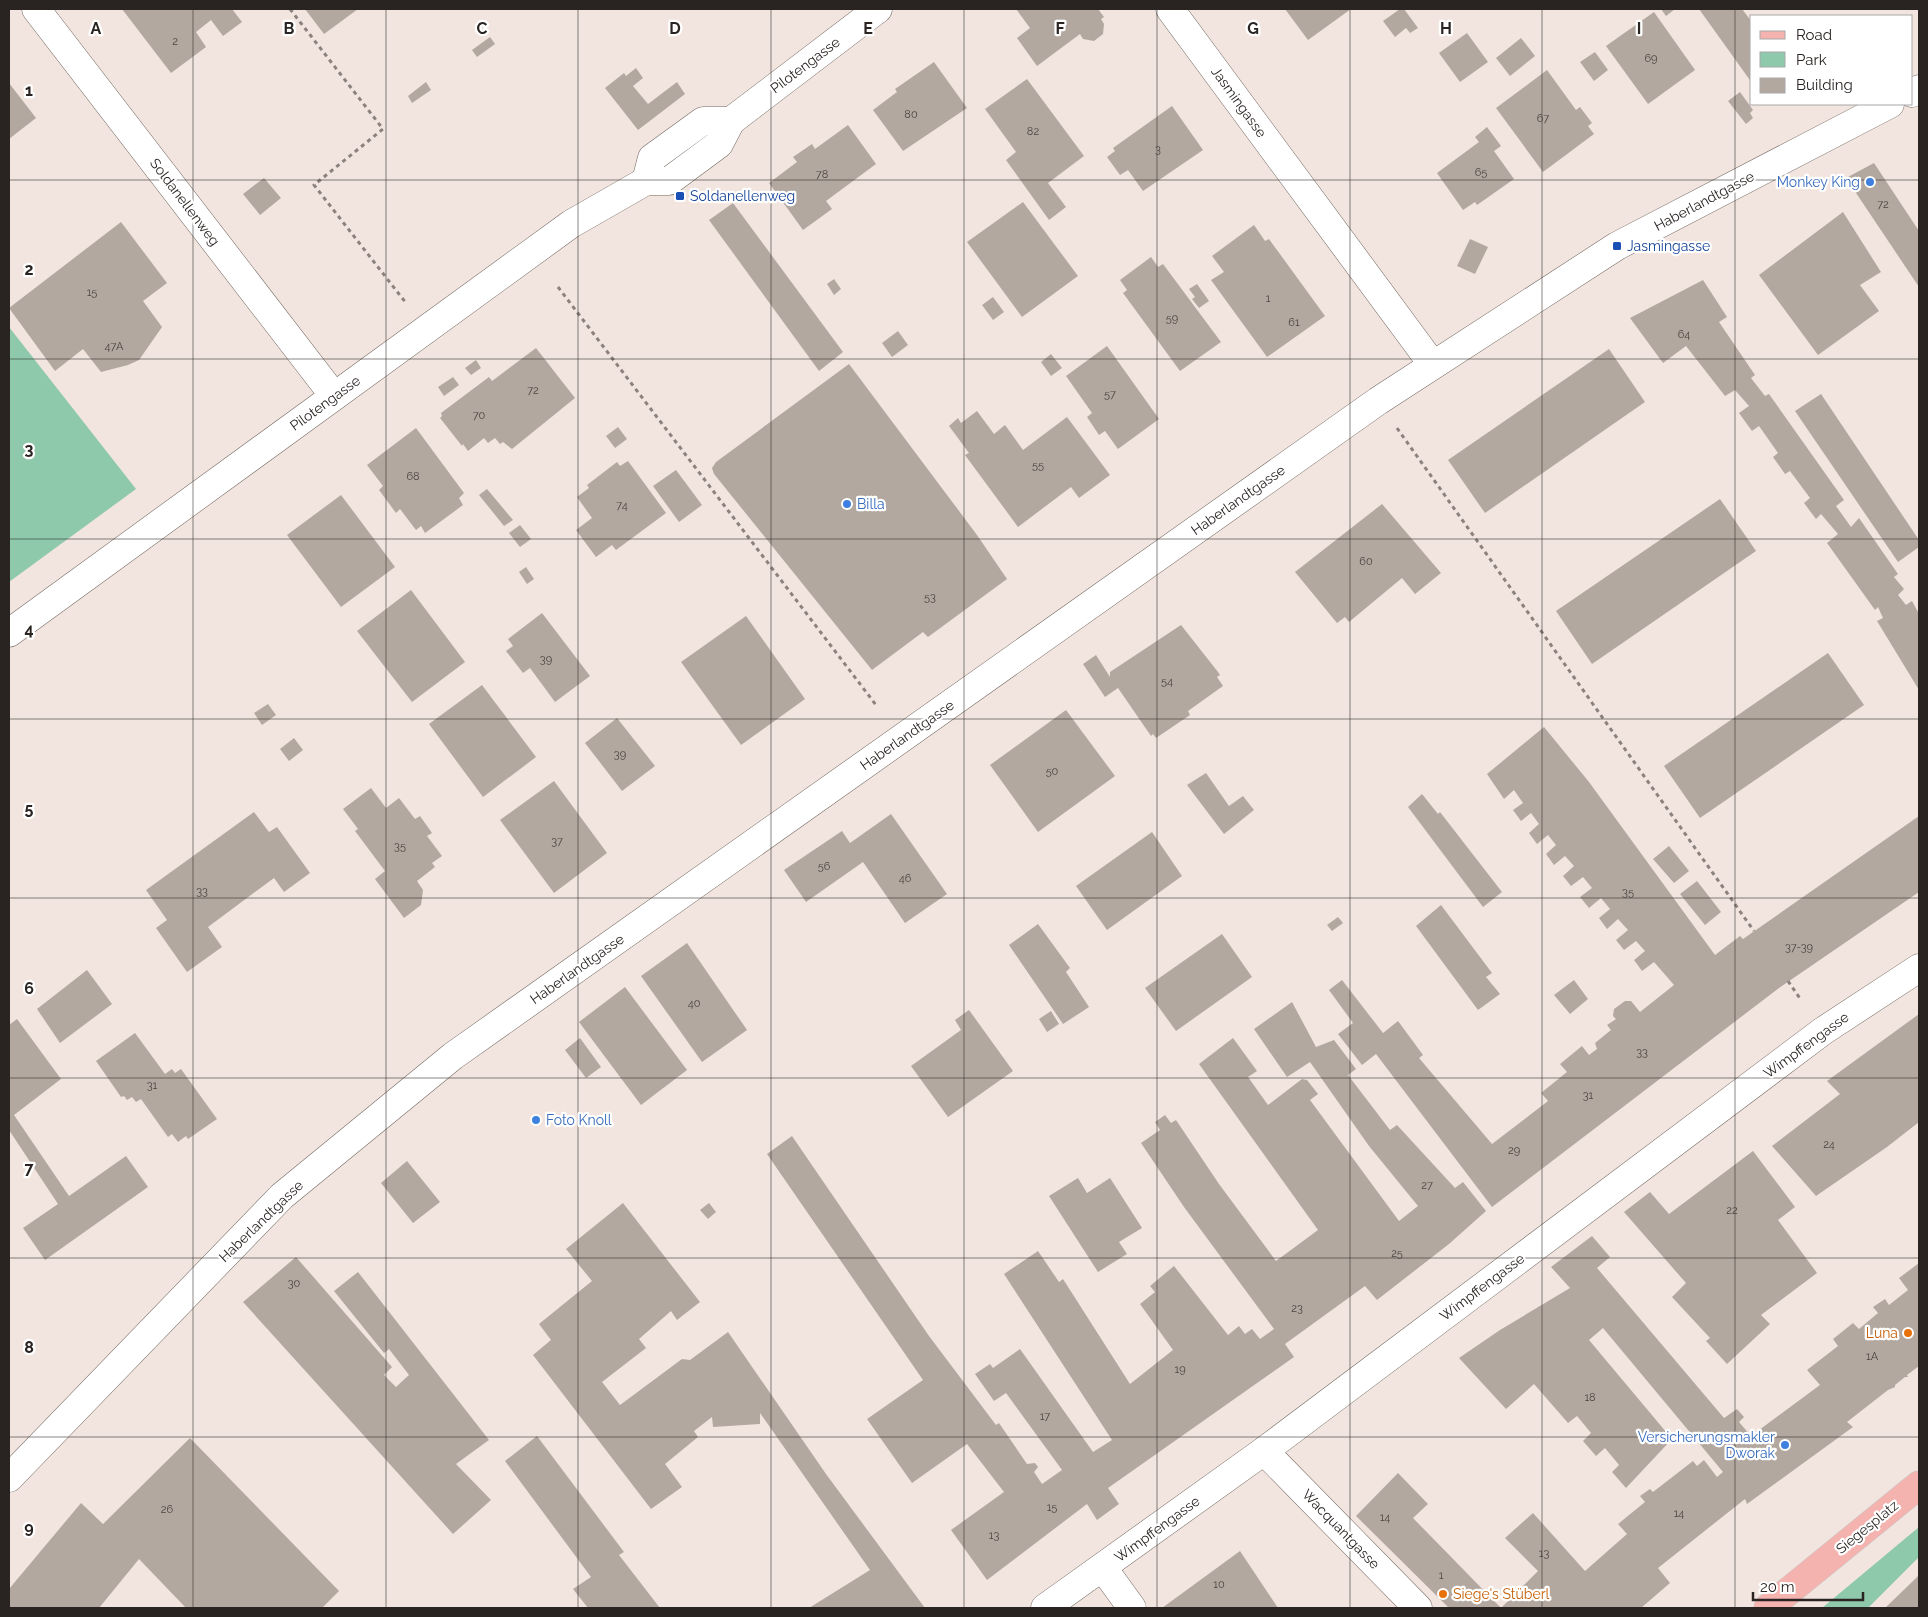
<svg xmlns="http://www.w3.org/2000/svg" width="1928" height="1617" viewBox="0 0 1928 1617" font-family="Raleway,sans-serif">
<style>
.green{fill:#8fc9ac}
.building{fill:#b3a8a0}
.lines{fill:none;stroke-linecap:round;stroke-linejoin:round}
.minor-casing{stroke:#736862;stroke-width:29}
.primary-casing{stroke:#c7c6c6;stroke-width:29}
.path{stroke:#8b827e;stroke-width:3;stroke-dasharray:4 4;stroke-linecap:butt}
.minor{stroke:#fff;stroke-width:28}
.primary{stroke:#f5b3af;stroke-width:28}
.grid{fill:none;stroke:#292422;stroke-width:1;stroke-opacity:0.55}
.shop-dot{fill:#3f7fe0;stroke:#fff;stroke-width:2}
.transit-dot{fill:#1a4fb4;stroke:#fff;stroke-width:2}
.food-dot{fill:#e8710a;stroke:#fff;stroke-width:2}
.labels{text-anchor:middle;stroke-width:4.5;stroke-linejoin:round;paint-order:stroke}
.number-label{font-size:11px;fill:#4c4542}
.street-label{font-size:14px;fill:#292422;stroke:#fff}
.shop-label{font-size:14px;fill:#366cbe;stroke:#fff;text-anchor:end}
.transit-label{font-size:14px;fill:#164399;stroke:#fff;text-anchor:start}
.food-label{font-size:14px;fill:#c56008;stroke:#fff;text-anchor:end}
.grid-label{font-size:16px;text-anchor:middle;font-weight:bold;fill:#292422;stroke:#fff;stroke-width:4.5;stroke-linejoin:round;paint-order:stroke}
</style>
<rect width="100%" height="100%" fill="#f2e5df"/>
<g class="green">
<path d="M9 327 136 489 9 582Z"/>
<path d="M1919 1527V1557L1868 1608H1822Z"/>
</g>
<g class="building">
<path d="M122 9H232L242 22 223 36 211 20 196 32 206 47 171 73Z"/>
<path d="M305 9H358L324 34Z"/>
<path d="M1016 9H1098L1104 17 1101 19 1104 24 1103 34 1094 41 1083 39 1080 34 1037 66 1017 38 1030 28Z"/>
<path d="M1285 9H1351L1308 40Z"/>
<path d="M1400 9H1404L1418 28 1410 33 1406 28 1395 37 1383 21Z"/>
<path d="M1661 9H1675L1666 16Z"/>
<path d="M1699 9H1742L1752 22V83Z"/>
<path d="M1654 12 1695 70 1648 104 1606 46Z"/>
<path d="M1467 33 1488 62 1460 82 1439 53Z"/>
<path d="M490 37 495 44 477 57 472 50Z"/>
<path d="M1521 38 1535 56 1510 76 1496 58Z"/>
<path d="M1595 52 1608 70 1594 81 1580 62Z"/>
<path d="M934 62 967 108 903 151 873 110 897 92 895 89Z"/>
<path d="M636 68 643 78 633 86 648 104 677 82 685 94 638 130 605 88 624 73 626 76Z"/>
<path d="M1547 70 1576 110 1580 107 1592 123 1588 126 1594 134 1543 172 1496 108Z"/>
<path d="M1027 79 1084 156 1048 183 1066 207 1049 220 1006 160 1016 152 985 109Z"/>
<path d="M426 82 431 90 412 103 408 96Z"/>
<path d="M9 83 36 118 9 139Z"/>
<path d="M1740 92 1753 110 1750 113 1753 118 1746 124 1728 101Z"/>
<path d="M1172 106 1203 150 1143 191 1128 170 1120 175 1107 157 1115 151 1113 148Z"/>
<path d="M848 125 876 164 826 201 832 209 803 230 769 183 797 162 793 157 812 144 815 149Z"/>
<path d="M1487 127 1501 146 1494 151 1514 179 1477 205 1475 202 1463 210 1437 173 1479 142 1475 137Z"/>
<path d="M1874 163 1919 231V287L1846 178Z"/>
<path d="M264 178 281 198 260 215 243 194Z"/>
<path d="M1023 202 1078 276 1022 317 967 242Z"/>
<path d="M733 203 843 352 819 371 709 220Z"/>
<path d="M1843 212 1881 272 1860 285 1879 311 1818 355 1759 275Z"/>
<path d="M121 222 167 283 143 301 162 327 139 360 128 365 101 372 83 349 55 371 9 308Z"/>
<path d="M1254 225 1265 241 1269 239 1325 316 1267 357 1211 280 1224 272 1212 256Z"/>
<path d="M1470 239 1488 247 1475 274 1457 266Z"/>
<path d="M1151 257 1158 267 1163 264 1221 342 1180 371 1123 293 1127 290 1120 280Z"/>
<path d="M834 279 841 289 834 295 827 284Z"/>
<path d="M1703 280 1727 317 1719 322 1755 375 1751 378 1765 396 1769 394 1844 500 1836 506 1851 527 1859 518 1898 574 1894 577 1904 589 1898 595 1906 605 1912 601 1919 614V690L1877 621 1883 618 1878 607 1875 610 1827 543 1838 534 1821 514 1816 519 1804 503 1810 498 1790 471 1785 474 1773 457 1778 453 1759 426 1752 431 1739 413 1749 406 1735 390 1725 396 1686 346 1663 363 1630 318Z"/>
<path d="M1197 284 1209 301 1199 308 1192 299 1195 297 1189 289Z"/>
<path d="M993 297 1004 312 993 320 982 305Z"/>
<path d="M898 331 908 345 892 357 882 343Z"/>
<path d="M1107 346 1159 419 1118 449 1105 431 1099 435 1087 417 1092 413 1066 376Z"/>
<path d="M536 348 575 398 512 449 503 442 500 444 495 438 488 443 484 438 468 451 463 444 462 446 440 418 442 416 441 413 489 377 492 381Z"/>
<path d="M1609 349 1645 402 1485 513 1448 460Z"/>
<path d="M1051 354 1062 368 1051 376 1041 362Z"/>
<path d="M476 360 481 368 471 375 465 368Z"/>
<path d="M849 364 977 535 1007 579 928 637 923 632 872 670 714 474 712 468 716 462Z"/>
<path d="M453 377 459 385 444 396 438 387Z"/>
<path d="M1821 394 1919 540V547L1898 562 1795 411Z"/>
<path d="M977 411 994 434 1005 425 1023 450 1067 417 1110 475 1079 498 1071 487 1018 527 965 455 969 453 949 426 958 418 961 423Z"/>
<path d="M618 427 627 439 615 448 606 436Z"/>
<path d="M416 428 464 493 459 498 463 505 425 533 421 526 416 530 400 509 396 513 379 490 383 486 367 465Z"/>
<path d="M628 461 666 513 616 550 612 545 596 557 576 530 592 518 577 497 589 488 587 485 617 462 620 466Z"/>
<path d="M676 470 702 505 679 522 653 486Z"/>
<path d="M487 489 513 520 504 526 479 495Z"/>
<path d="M341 495 395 567 341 607 287 535Z"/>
<path d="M1720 499 1756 551 1592 664 1556 611Z"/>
<path d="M1382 504 1441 573 1415 594 1402 578 1349 622 1345 617 1337 623 1295 572Z"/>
<path d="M520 525 531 539 520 547 509 533Z"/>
<path d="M526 567 534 579 527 584 519 572Z"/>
<path d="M411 590 465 662 412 702 357 631Z"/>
<path d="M542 613 590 676 555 702 530 668 523 673 506 651 513 646 508 639Z"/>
<path d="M746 616 805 699 741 745 681 662Z"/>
<path d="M1181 625 1218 672 1220 675 1217 677 1223 686 1188 711 1190 715 1156 738 1153 734 1151 736 1118 688 1105 697 1083 664 1096 655 1110 677V672Z"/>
<path d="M1828 653 1864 705 1700 818 1664 766Z"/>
<path d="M482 685 536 757 483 797 429 724Z"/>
<path d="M268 704 276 715 262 725 254 713Z"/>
<path d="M1066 710 1115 776 1038 832 990 765Z"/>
<path d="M617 718 655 766 622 791 585 743Z"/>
<path d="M1544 727 1589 782 1715 955 1740 936 1743 939 1919 816V892L1779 988 1492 1207 1376 1054 1362 1065 1338 1034 1353 1023 1329 990 1342 980 1383 1033 1398 1021 1423 1055 1419 1058 1492 1144 1548 1101 1541 1093 1567 1072 1560 1064 1582 1046 1589 1055 1597 1049 1595 1043 1611 1030 1607 1025 1616 1019 1613 1016 1614 1009 1625 1001H1631L1640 1012 1674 985 1654 962 1642 971 1634 960 1645 951 1636 941 1624 950 1616 940 1628 930 1618 919 1607 929 1599 918 1610 909 1601 898 1589 908 1580 897 1592 888 1583 877 1571 886 1563 876 1574 866 1565 856 1554 865 1546 854 1556 845 1548 835 1537 844 1529 833 1539 824 1531 813 1521 821 1513 810 1523 803 1514 790 1504 799 1487 774Z"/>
<path d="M294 738 303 750 289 761 280 749Z"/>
<path d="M1206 773 1229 806 1243 796 1254 810 1224 834 1187 785Z"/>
<path d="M554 781 607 853 554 893 500 820Z"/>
<path d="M371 788 386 808 399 798 415 819 420 816 432 833 427 836 442 856 432 863 435 867 417 881 423 890 421 905 404 918 375 879 385 871 355 831 358 829 343 809Z"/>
<path d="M1422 794 1438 814 1440 812 1502 892 1483 907 1408 807Z"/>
<path d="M254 812 269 832 277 827 310 873 284 892 274 878 208 927 222 947 187 972 156 928 167 920 146 890Z"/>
<path d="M891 814 947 894 905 923 863 862 806 902 784 870 842 831 850 843Z"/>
<path d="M1152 832 1182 876 1107 930 1076 886Z"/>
<path d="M1669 846 1689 871 1674 883 1653 859Z"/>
<path d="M1697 881 1721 912 1705 925 1680 894Z"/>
<path d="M1441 905 1492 973 1486 977 1500 994 1478 1010 1416 926Z"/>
<path d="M1338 917 1343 923 1332 931 1327 925Z"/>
<path d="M1038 924 1070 968 1066 972 1089 1007 1063 1024 1009 945Z"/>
<path d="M1222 934 1252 977 1176 1031 1145 988Z"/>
<path d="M687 943 747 1030 702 1062 641 976Z"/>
<path d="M87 970 112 1004 60 1043 37 1009Z"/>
<path d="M1574 980 1588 999 1570 1014 1554 995Z"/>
<path d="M625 987 687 1070 641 1105 579 1022Z"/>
<path d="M1292 1002 1316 1047 1334 1040 1356 1069 1348 1075 1390 1130 1397 1125 1455 1188 1463 1182 1486 1211 1449 1244 1377 1300 1365 1286 1285 1344 1294 1357 1108 1488 1119 1504 1097 1520 1087 1504 987 1580 951 1530 1004 1492 967 1444 912 1483 867 1419 923 1380 767 1154 792 1136 929 1336 996 1425 999 1423 1027 1464 1035 1463 1038 1467 1034 1472 1042 1484 1062 1470 1006 1393 994 1401 975 1374 990 1364 993 1368 1020 1349 1093 1452 1112 1440 1004 1274 1038 1251 1059 1282 1063 1279 1130 1384 1173 1350 1140 1304 1155 1292 1150 1286 1174 1266 1228 1335 1239 1326 1245 1334 1252 1329 1260 1339 1274 1329 1184 1207 1141 1143 1160 1130 1155 1122 1165 1115 1171 1123 1176 1120 1219 1184 1276 1261 1318 1230 1199 1064 1233 1038 1257 1071 1248 1077 1268 1105 1302 1079 1307 1080 1318 1094 1310 1100 1399 1221 1418 1206 1369 1146 1310 1062 1287 1077 1254 1029Z"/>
<path d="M969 1010 1013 1071 948 1117 911 1066 961 1030 955 1020Z"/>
<path d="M1051 1011 1059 1024 1047 1032 1039 1019Z"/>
<path d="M1919 1014V1122L1887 1147 1816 1196 1772 1146 1840 1094 1827 1081Z"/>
<path d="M17 1019 61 1079 14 1115 69 1196 126 1156 148 1187 45 1260 23 1228 58 1204 9 1130V1025Z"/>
<path d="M135 1033 165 1074 172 1069 175 1073 181 1069 217 1119 188 1139 186 1136 178 1142 172 1134 168 1137 141 1099 136 1102 132 1097 127 1100 124 1096 121 1097 96 1061Z"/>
<path d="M580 1038 601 1067 586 1078 565 1050Z"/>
<path d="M1753 1151 1795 1207 1778 1220 1817 1273 1761 1315 1770 1324 1727 1364 1706 1341 1710 1338 1672 1297 1686 1283 1624 1212 1650 1192 1669 1214Z"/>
<path d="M407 1161 440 1202 413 1223 381 1183Z"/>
<path d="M1078 1178 1087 1193 1110 1178 1142 1228 1119 1242 1127 1254 1098 1272 1049 1196Z"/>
<path d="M623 1203 700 1302 677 1320 671 1311 639 1339 646 1348 602 1382 620 1405 682 1359 690 1360 728 1332 826 1474 925 1608H809L870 1570 760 1413V1424L713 1427 712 1417 694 1431 698 1437 665 1464 682 1487 651 1509 533 1355 551 1340 539 1324 592 1281 566 1249Z"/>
<path d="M709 1203 716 1212 708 1219 700 1210Z"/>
<path d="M1592 1236 1610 1257 1597 1268 1724 1418 1737 1409 1744 1417 1739 1422 1751 1436 1820 1385 1807 1370 1838 1346 1833 1339 1853 1323 1859 1329 1878 1313 1873 1307 1885 1299 1889 1305 1908 1290 1899 1278 1919 1263V1366L1907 1375 1908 1377H1905L1895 1385V1387L1888 1390 1847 1422 1853 1427 1747 1504 1745 1499 1658 1568 1670 1583 1641 1608H1449L1356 1516 1398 1473 1428 1504 1413 1518 1501 1608 1538 1571 1505 1538 1533 1513 1585 1571 1627 1534 1618 1524 1645 1502 1640 1496 1650 1489 1653 1492 1693 1461 1697 1466 1704 1460 1717 1477 1723 1472 1603 1328 1589 1340 1672 1439 1626 1488 1612 1472 1619 1465 1605 1448 1596 1456 1583 1441 1591 1433 1577 1416 1568 1423 1534 1384 1506 1409 1459 1358 1500 1330 1570 1288 1551 1267Z"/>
<path d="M296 1257 392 1367 384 1375 396 1387 409 1375 389 1349 384 1353 334 1291 358 1272 489 1440 456 1464 491 1500 453 1534 243 1302Z"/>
<path d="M537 1436 624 1552 619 1555 660 1608H588L573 1589 591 1577 505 1461Z"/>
<path d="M190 1438 339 1591 322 1608H186L139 1559 99 1608H9V1589L81 1503 103 1524Z"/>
<path d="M1240 1551 1278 1608H1162Z"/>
<path d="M1919 1575V1608H1885L1912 1582Z"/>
</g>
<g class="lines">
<g class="minor-casing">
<g id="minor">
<path d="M36 9 334 396"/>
<path d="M1170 9 1433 365"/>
<path d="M1912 93 1919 89"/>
<path d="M646 181 652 158 703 121H731"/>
<path d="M9 633 571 224 646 181H669L719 144 731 121 878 9"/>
<path d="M1264 1451 1418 1608"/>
<path d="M9 1478 282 1196 453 1056 1378 401 1617 246 1890 104"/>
<path d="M1103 1568 1132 1608"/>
<path d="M1045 1608 1264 1451 1823 1031 1919 968"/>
</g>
</g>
<g class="primary-casing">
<path id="primary" d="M1768 1608 1919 1485"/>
</g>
<g class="path">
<path d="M290 9 383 129 314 185 406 303"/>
<path d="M558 287 876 705"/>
<path d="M1397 428 1754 931"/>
<path d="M1788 981 1801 1000"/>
</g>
<use href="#minor" class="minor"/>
<use href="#primary" class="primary"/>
</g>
<path class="grid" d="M193 9V1608M386 9V1608M578 9V1608M771 9V1608M964 9V1608M1157 9V1608M1350 9V1608M1542 9V1608M1735 9V1608M9 180H1919M9 359H1919M9 539H1919M9 719H1919M9 898H1919M9 1078H1919M9 1258H1919M9 1437H1919"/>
<g class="shop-dot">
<circle cx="1870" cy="182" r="5"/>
<circle cx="847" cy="504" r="5"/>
<circle cx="536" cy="1120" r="5"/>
<circle cx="1785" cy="1445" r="5"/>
</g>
<g class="transit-dot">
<rect x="675" y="191" width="10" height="10" rx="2.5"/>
<rect x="1612" y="241" width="10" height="10" rx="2.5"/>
</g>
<g class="food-dot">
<circle cx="1908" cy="1333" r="5"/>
<circle cx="1443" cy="1594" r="5"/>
</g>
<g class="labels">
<g class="number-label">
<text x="175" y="45">2</text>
<text x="1651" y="62">69</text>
<text x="911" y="118">80</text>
<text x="1543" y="122">67</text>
<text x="1033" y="135">82</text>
<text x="1158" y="153">3</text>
<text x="1481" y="176">65</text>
<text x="822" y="178">78</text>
<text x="1883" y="208">72</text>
<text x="92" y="296">15</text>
<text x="1268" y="302">1</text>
<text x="1172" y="322">59</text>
<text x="1294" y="326">61</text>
<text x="1684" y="338">64</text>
<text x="114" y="350">47A</text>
<text x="533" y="394">72</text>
<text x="1110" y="398">57</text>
<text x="479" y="419">70</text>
<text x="1038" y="469">55</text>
<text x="413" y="480">68</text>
<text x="622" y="509">74</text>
<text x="1366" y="565">60</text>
<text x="930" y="601">53</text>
<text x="546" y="663">39</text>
<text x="1167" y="685">54</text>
<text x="620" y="758">39</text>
<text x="1052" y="775">50</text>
<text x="557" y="845">37</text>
<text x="400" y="850">35</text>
<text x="824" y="870">56</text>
<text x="905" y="882">46</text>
<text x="202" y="895">33</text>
<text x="1628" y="896">35</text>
<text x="1799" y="951">37-39</text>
<text x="694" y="1007">40</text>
<text x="1642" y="1056">33</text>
<text x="152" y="1089">31</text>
<text x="1588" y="1099">31</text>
<text x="1829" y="1148">24</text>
<text x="1514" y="1154">29</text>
<text x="1427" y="1189">27</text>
<text x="1732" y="1214">22</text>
<text x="1397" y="1257">25</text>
<text x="294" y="1287">30</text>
<text x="1297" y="1312">23</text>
<text x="1872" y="1360">1A</text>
<text x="1180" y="1373">19</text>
<text x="1590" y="1401">18</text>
<text x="1045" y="1420">17</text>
<text x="1052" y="1511">15</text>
<text x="167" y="1513">26</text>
<text x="1679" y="1517">14</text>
<text x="1385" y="1521">14</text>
<text x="994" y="1539">13</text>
<text x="1544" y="1557">13</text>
<text x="1441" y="1579">1</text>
<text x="1219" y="1588">10</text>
</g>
<g class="street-label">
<text transform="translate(805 65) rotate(-37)" y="5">Pilotengasse</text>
<text transform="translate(1239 102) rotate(54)" y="5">Jasmingasse</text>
<text transform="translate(1704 201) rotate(-28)" y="5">Haberlandtgasse</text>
<text transform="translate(185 202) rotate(53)" y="5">Soldanellenweg</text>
<text transform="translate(325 403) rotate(-36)" y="5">Pilotengasse</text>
<text transform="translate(1238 500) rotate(-35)" y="5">Haberlandtgasse</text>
<text transform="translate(907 735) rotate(-35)" y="5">Haberlandtgasse</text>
<text transform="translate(577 969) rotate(-35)" y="5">Haberlandtgasse</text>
<text transform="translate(1806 1045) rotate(-36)" y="5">Wimpffengasse</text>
<text transform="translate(261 1221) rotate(-44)" y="5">Haberlandtgasse</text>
<text transform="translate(1482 1287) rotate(-37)" y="5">Wimpffengasse</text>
<text transform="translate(1867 1527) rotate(-39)" y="5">Siegesplatz</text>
<text transform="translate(1157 1529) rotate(-36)" y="5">Wimpffengasse</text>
<text transform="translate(1341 1529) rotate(46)" y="5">Wacquantgasse</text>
</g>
<g class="shop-label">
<text x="1860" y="187">Monkey King</text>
<text x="857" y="509" text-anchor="start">Billa</text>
<text x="546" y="1125" text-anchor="start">Foto Knoll</text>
<text x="1775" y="1442">Versicherungsmakler<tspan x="1775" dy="16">Dworak</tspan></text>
</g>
<g class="transit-label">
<text x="690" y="201">Soldanellenweg</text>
<text x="1627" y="251">Jasmingasse</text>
</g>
<g class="food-label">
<text x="1898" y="1338">Luna</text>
<text x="1453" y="1599" text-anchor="start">Siege's Stüberl</text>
</g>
</g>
<g class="grid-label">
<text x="96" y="34">A</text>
<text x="289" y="34">B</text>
<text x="482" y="34">C</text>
<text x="675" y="34">D</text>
<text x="868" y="34">E</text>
<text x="1060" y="34">F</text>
<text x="1253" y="34">G</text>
<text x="1446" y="34">H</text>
<text x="1639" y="34">I</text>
<text x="29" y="96">1</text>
<text x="29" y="275">2</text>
<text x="29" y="455">3</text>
<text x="29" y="635">4</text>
<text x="29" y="814">5</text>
<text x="29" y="994">6</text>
<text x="29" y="1174">7</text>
<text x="29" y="1353">8</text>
<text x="29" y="1533">9</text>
</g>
<rect width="1928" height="1617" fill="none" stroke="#292422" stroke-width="20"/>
<rect x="1750" y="15" width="162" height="90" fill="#ffffff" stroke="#a9a7a7"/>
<rect x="1760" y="31" width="25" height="8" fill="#f5b3af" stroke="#a9a7a7"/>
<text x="1796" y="40" font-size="15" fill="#292422">Road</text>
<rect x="1760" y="52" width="25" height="15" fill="#8fc9ac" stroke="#a9a7a7"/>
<text x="1796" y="65" font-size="15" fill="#292422">Park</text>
<rect x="1760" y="78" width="25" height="15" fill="#b3a8a0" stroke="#a9a7a7"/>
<text x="1796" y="90" font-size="15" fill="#292422">Building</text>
<path d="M1753 1592v8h110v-8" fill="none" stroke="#292422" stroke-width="2.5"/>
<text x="1760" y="1592" font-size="15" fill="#292422" stroke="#ffffff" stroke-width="4" paint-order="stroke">20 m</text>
</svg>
